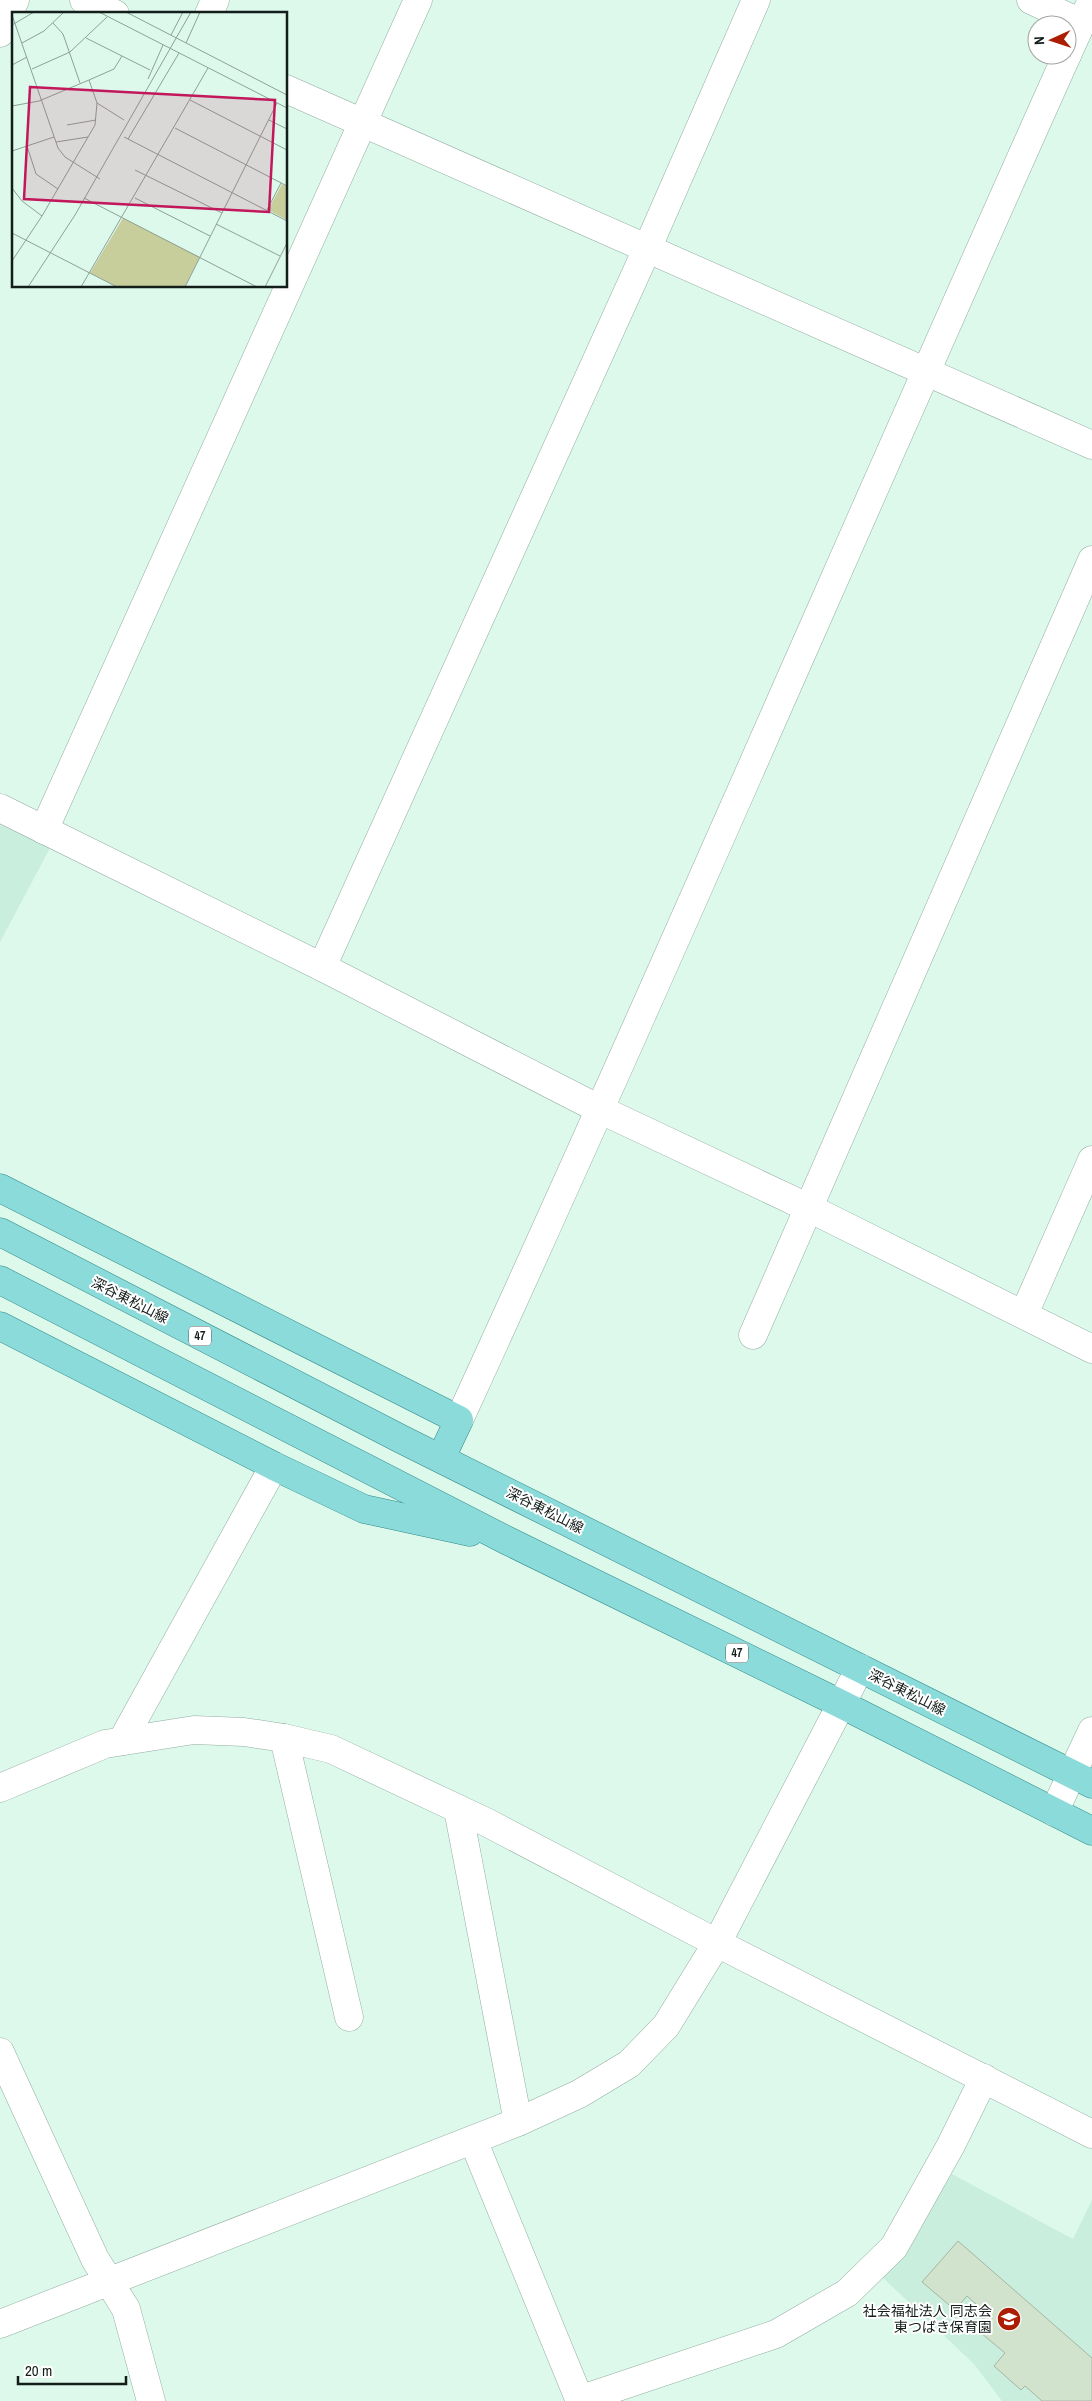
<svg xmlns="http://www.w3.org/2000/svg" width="1092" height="2401" viewBox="0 0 1092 2401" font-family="'Archivo Narrow','Noto Sans JP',sans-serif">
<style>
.built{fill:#c9eedd}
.building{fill:#d1e2cd;stroke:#a6b6a2}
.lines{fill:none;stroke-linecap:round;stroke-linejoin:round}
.minor-casing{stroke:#93ada2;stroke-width:29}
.major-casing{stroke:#2f8986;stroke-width:29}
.minor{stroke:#fff;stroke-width:28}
.major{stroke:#8bdbda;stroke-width:28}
.labels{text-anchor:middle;stroke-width:4;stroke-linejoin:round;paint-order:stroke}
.shield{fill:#fff;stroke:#5a615e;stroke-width:1}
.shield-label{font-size:12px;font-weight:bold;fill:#131d19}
.street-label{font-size:14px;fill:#131d19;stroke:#fff}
.poi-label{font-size:14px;fill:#131d19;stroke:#fff;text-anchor:end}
.inset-road{fill:none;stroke:#8ca198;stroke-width:1}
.view{fill:#c2185b;fill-opacity:0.15;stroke:#c2185b;stroke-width:2.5}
.inset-edge{fill:none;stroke:#131d19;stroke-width:2.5}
</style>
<rect width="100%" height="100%" fill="#ddf9ec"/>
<g class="built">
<path d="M0 825 50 848 0 942Z"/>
<path d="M952 2174 1073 2239 1092 2200V2401H1002L974 2364 880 2275 914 2234Z"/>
</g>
<path class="building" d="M958 2241 1092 2358V2401H1042L1025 2386 1021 2390 994 2366 1005 2353 975 2328 987 2314 967 2296 955 2310 922 2282Z"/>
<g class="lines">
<g class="minor-casing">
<g id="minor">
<path d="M84 0 115 14"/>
<path d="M1031 0 1081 23"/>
<path d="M209 14 215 0"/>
<path d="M0 33 15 0"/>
<path d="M1067 55 1092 0"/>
<path d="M286 89 1092 445"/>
<path d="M0 808 322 967 601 1110 809 1208 1092 1349"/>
<path d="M44 830 418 0"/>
<path d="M322 967 647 249 756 0"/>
<path d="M1024 1314 1092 1160"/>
<path d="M753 1335 1092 560"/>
<path d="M459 1420C667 967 863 509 1067 55"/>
<path d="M284 1738 349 2017"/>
<path d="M122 1741 274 1466"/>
<path d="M0 1788 105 1744 194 1730 244 1732 284 1738 331 1749 486 1822 717 1943 1092 2134"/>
<path d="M458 1809 518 2122"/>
<path d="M1054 1812 1092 1731"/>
<path d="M0 2052 95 2259 126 2309 151 2401"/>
<path d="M473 2140 580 2401"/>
<path d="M0 2324 518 2122 579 2094 629 2064 666 2026 717 1943 860 1668"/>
<path d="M579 2400 776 2334 847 2293 894 2247 951 2145 984 2078"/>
</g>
</g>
<g class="major-casing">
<g id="major">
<path d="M0 1188 459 1420 441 1458"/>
<path d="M0 1232 401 1439 1092 1784"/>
<path d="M0 1280 508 1541 841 1704 1092 1831"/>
<path d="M0 1326 274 1466 364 1509 470 1532"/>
</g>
</g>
<use href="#minor" class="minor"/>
<use href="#major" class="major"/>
</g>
<defs>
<g id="school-disc" transform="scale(1.25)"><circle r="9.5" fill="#ac1e03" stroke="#fff"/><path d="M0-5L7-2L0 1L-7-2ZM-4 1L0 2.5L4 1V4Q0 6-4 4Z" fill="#fff"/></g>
</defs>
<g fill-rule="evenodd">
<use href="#school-disc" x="1009" y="2319"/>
</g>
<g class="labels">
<g class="shield">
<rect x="189" y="1326.5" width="22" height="19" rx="4"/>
<rect x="726" y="1643.5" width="22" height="19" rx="4"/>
</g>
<g class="shield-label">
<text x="200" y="1340">47</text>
<text x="737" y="1657">47</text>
</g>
<g class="street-label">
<text transform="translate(130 1300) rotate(27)" y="5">深谷東松山線</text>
<text transform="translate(545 1510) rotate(27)" y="5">深谷東松山線</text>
<text transform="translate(907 1692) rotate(27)" y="5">深谷東松山線</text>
</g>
<g class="poi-label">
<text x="992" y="2316">社会福祉法人 同志会<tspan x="992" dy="16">東つばき保育園</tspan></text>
</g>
</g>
<g transform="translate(12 12)">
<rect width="275" height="275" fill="#ddf9ec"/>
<path d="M270 172 275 174V208L256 198ZM111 206 188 245 173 275H105L78 261Z" fill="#c7cd9b"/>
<path class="inset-road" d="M87 0 275 96M114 0 275 83M0 3 46 136 53 145 88 167M41 11 51 22 68 71M0 13 22 0M159 23 171 0M74 26 138 58M10 31 32 19 52 0M174 31 188 0M0 53 15 45M20 57 58 40 95 5M136 67 151 33M178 88 275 138M85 91 112 108M0 94 27 89 77 68 102 57 110 44M257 108 275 117M55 113 84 108M163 116 275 174M112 125 116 127 167 41M116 127 275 209M44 130 76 125M15 134 24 162 46 177M0 139 42 125M123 158 210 201M0 176 10 189 30 204M72 186 245 275M123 186 198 224M255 198 269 171M204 212 268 244M0 221 105 275M0 249 30 204 83 113 85 91 77 68M16 275 63 203 179 0M69 275 196 56M173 275 265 91M253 275 275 231"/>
<path class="view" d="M18 75 263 88 257 200 12 187Z"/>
<rect width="275" height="275" class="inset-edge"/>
</g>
<g transform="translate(1052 40) rotate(267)"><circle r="24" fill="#ffffff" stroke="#a1a5a3"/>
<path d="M0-4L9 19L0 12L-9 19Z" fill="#ac1e03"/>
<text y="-8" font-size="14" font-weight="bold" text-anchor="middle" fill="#131d19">N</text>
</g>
<path d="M18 2376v8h108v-8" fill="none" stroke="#131d19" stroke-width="2.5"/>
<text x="25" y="2376" font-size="15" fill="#131d19" stroke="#ffffff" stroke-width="4" paint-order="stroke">20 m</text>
</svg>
